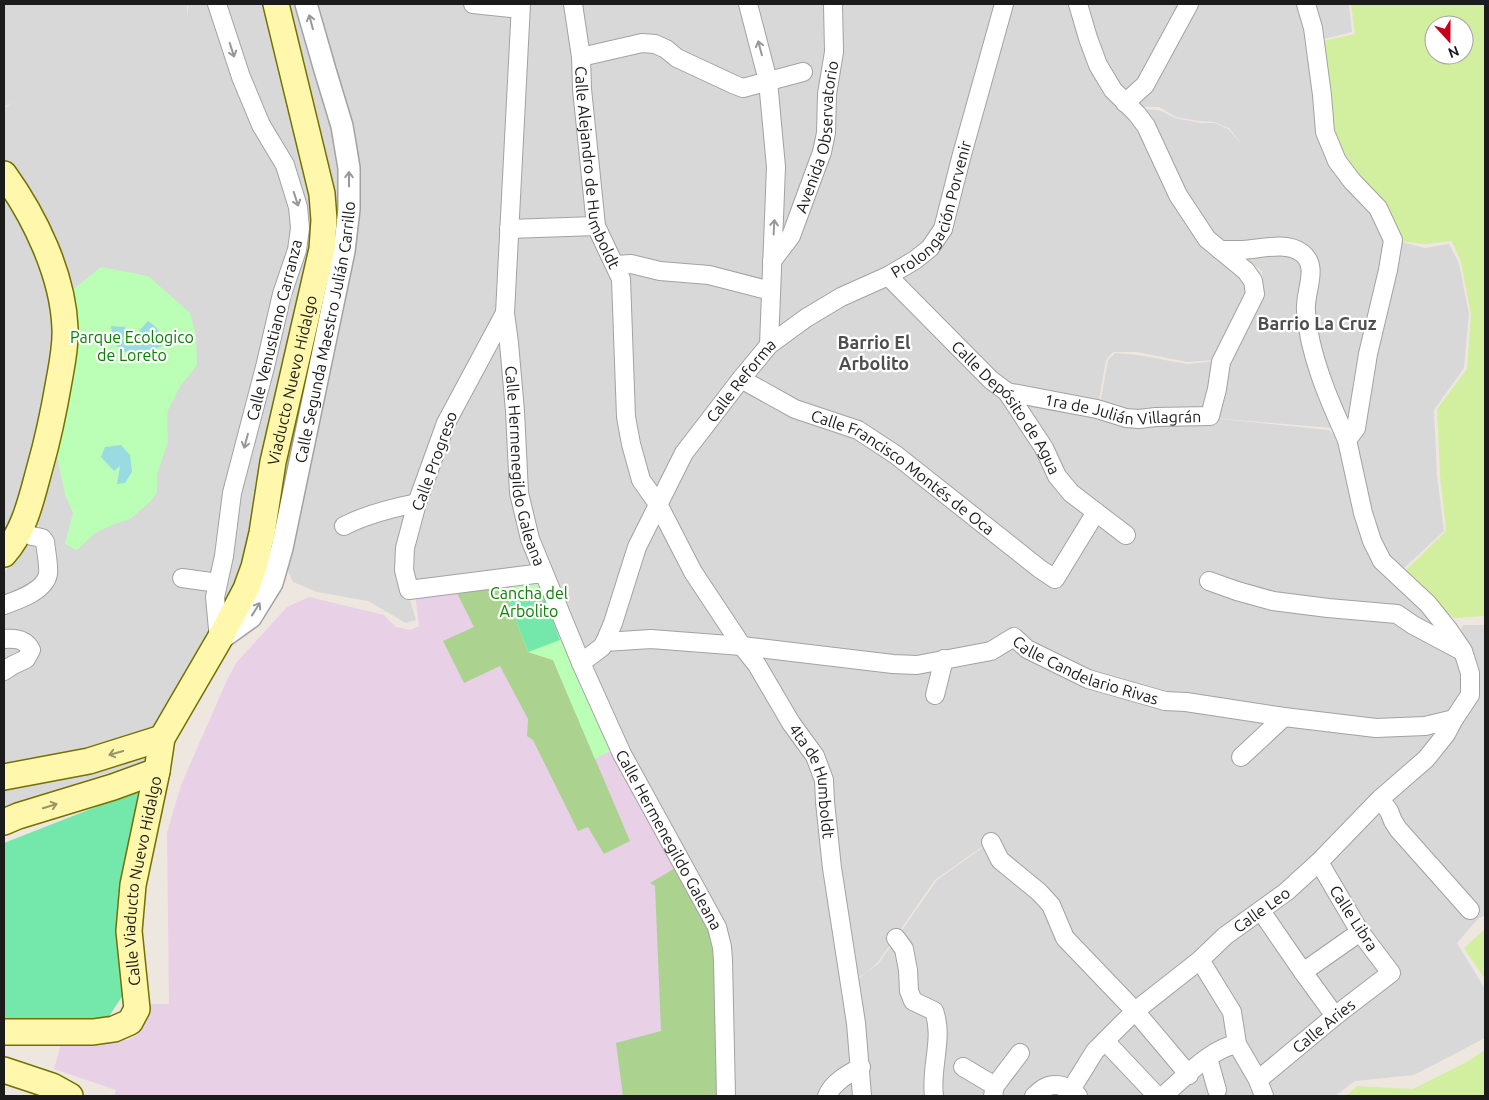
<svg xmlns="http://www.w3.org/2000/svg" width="1489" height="1100" viewBox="0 0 1489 1100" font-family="Ubuntu,sans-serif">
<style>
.residential{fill:#d9d8d8}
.industrial{fill:#e8d0e7}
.grass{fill:#d1ef9e;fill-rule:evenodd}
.forest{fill:#acd28f}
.park{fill:#baffb5}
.pitch{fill:#74e7aa}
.water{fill:#9adbe1}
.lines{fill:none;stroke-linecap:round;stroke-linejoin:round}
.minor-casing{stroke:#a2a2a2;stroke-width:20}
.tertiary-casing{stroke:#a2a2a2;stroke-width:24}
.secondary-casing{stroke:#747100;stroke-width:28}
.minor{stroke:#fff;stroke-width:18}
.tertiary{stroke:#fff;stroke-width:21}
.secondary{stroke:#fff8ac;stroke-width:25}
.oneway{stroke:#989898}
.oneway2{stroke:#98956b}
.labels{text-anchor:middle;stroke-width:4.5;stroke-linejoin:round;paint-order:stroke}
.street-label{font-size:16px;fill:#1b1b1b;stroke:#fff}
.park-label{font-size:16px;fill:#088200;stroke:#fff}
.neighbourhood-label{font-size:18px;font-weight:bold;fill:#4e4e4e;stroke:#fff}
</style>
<rect width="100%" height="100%" fill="#eee7df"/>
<g class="residential">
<path d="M4 4H187V20L188 4H304L344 116 342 212 301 206 342 213 267 574 170 745 145 761 50 792 4 812V573L23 550 53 466 68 418 75 359 4 162V108L15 101 4 107Z"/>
<path d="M308 4H519L508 308 447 423 419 505 406 587 416 620 406 623 368 601 317 592 293 582 286 567 358 210Z"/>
<path d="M523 4H1074L1085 41 1144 127 1212 237 1261 272V295L1218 360 1187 362 1137 352H1113L1106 360 1097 411 1211 418 1329 430 1337 438 1371 541 1457 637 1467 711 1315 858 1131 1010 1229 937 1443 744 1470 712 1479 682 1478 665 1459 635 1463 625H1485V915L1478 919 1457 943 1485 989V1038L1414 1075 1355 1081 1335 1096H828L859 1064 852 984 879 963 937 880 993 840 1000 851 993 839 935 880 878 962 866 973 848 983 857 1064 825 1096H720L721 1069 635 773 546 572 409 587V568L421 506 449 425 510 309Z"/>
<path d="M1076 4H1349L1352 32 1320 40 1340 151 1401 242 1425 248 1449 244 1459 263 1469 314 1464 368 1434 410 1437 475 1444 531 1402 570 1375 543 1340 437 1331 428 1213 418 1099 410 1108 360 1115 353 1138 355 1187 364 1219 361 1262 296V271L1214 235 1173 181 1143 109 1159 110 1175 118 1200 123H1214L1228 129 1243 146 1229 128 1214 122 1199 121 1176 117 1159 107H1143L1137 111 1122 96Z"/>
<path d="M4 187 12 196 54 297 60 350 20 508 4 542Z"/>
</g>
<path class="industrial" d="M502 583 528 652 553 660 595 758 610 751 677 867 716 1096H114L116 1090 54 1069 63 1037 128 1040 138 1034 144 1025 145 1004H169L167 833 181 785 227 680 236 663 287 607 309 597 384 615 396 627 410 630 419 626 415 594Z"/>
<g class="grass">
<path d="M1351 4H1485V616L1454 618 1404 572 1446 531 1440 475 1437 409 1467 369 1471 314 1461 262 1452 241 1424 244 1401 241 1355 171 1331 130 1322 41 1355 34ZM1434 25H1464V55H1434Z"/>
<path d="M1485 929V979L1464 948Z"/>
<path d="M1485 1050V1096H1346L1357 1086 1413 1089 1467 1062Z"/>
</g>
<g class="forest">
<path d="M502 583 528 652 553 660 630 841 604 854 588 827 578 831 533 740 527 736 528 719 500 666 464 683 443 641 474 627 455 589Z"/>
<path d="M677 867 712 932 718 982V1049L716 1096H623L616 1043 661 1031 655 886 650 883Z"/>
</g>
<g class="park">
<path d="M101 267 148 276 190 313 196 335 197 365 179 388 167 412 168 441 157 474V492L150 502 130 519 112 525 95 533 77 550 65 544 73 513 65 495 57 456 70 292Z"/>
<path d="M540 579 561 639 610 751 595 759 553 660 528 652 502 583Z"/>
</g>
<g class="pitch">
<path d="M542 590 560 640 528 652 509 602Z"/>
<path d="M152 785 123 995 104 1024 4 1025V843Z"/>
</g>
<g class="water">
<path d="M148 321C160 329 161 333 162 346L138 356C118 350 113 348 111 326L125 327 128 336 139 331Z"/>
<path d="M121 445 130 455 132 472 125 483 117 484 120 466 114 471 101 457 105 447Z"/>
</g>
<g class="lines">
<g class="minor-casing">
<g id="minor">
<path d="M217 4 241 77 261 125 285 165 298 207 300 228 297 250 282 294 265 367 232 493 224 556 215 597 219 640"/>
<path d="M473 4 520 9"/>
<path id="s1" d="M521 4 505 313 509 343 515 411 519 493 530 539 581 663 622 754 717 927 722 947 723 960 726 1096"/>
<path id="s2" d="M573 4 581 57 582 89 596 226 621 279 626 417 631 444 641 480 658 504 693 572 742 646 757 665 791 723 815 756 824 780 825 802 832 868 856 1023 862 1096"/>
<path d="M748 4 768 81 776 167 769 345"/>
<path d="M581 57 642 43 655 44 666 49 677 58 735 85 743 88 803 72"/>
<path d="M1125 103 1145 85 1189 4"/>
<path d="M509 229 596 226"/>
<path d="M1220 250C1227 250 1235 250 1243 250 1261 249 1286 241 1302 253 1320 267 1304 292 1306 311 1309 355 1329 400 1347 440"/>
<path id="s3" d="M772 261 791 236 822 152 826 133 827 94 834 52 833 4"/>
<path d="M615 265 631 264 660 271 709 275 771 291"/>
<path id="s4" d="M888 276 991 380 1007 392 1044 448 1057 476 1071 493 1126 535"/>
<path d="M505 313 446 423 417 503 405 548 404 570 409 590 543 573"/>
<path id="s5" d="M741 379 795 409 858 430 896 455 1040 569 1055 579 1096 512"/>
<path id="s6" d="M1007 392 1097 409 1126 418 1139 419 1156 417 1210 416 1217 389 1221 362 1255 294 1253 281 1246 271 1207 239 1178 195 1146 126 1137 114 1113 90 1098 65 1088 38 1078 4"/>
<path d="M344 526C367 514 392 508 417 503"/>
<path d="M182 578 218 583"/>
<path d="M1209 581 1237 591 1273 601 1328 608 1397 614 1413 625 1460 650"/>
<path d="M4 605C18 600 45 591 48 574 49 564 46 552 45 542L42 538 32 536 20 529"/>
<path d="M4 639C15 638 26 639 31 650L26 659 13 665 4 671"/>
<path id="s7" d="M605 642 651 639 742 646 893 664 917 665 991 651 1014 637 1027 649 1088 679 1165 701 1186 702 1284 717 1376 728 1425 726 1454 719"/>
<path id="s8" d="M581 663 602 647 605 642 613 623 637 547 684 453 741 379 769 345 806 318 841 297 888 276 915 260 930 248 943 229 961 158 1004 4"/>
<path d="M935 695 944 659"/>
<path d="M1241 757 1284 717"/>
<path d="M1380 799 1389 811 1393 821 1398 829 1470 910"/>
<path d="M991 842 1000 860 1039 892 1051 905 1065 938 1135 1011 1189 1075"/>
<path d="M1261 911 1303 972 1335 1016"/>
<path d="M896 938 904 949 908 970 909 991 913 1001 934 1011C944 1038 930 1068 934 1096"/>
<path d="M1200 960 1232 1012 1237 1044 1258 1080 1264 1096"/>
<path d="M1303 972 1360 932"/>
<path d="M1105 1041 1157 1096"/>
<path d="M1208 1058 1217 1090"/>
<path d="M963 1067 995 1086"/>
<path id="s9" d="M1258 1080 1335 1016 1391 973 1360 932 1319 862"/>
<path d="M827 1096C833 1082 848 1074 861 1067"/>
<path d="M993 1096 995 1086 1020 1053"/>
<path d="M1034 1096C1037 1094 1040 1090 1044 1088 1056 1081 1070 1087 1078 1096"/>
<path id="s10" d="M1067 1096 1095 1051 1135 1011 1200 960 1225 936 1286 892 1319 862 1380 799 1426 759 1446 734 1454 719 1470 695V673L1463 651 1448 629 1428 604 1382 561 1372 541 1363 513 1347 440 1356 428 1368 354 1388 270 1393 240 1378 208 1352 181 1337 161 1325 132 1322 95 1313 28 1306 4"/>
<path d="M1163 1096C1183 1079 1211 1048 1237 1044"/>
</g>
</g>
<g class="tertiary-casing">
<g id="tertiary">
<path id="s11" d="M219 640 251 617 272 583 282 548 344 251 349 209V168L342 126 325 70 306 4"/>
</g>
</g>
<g class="secondary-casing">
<g id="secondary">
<path d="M4 174C35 217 63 275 65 328 66 346 62 364 59 381 54 410 48 439 40 467 32 496 25 531 4 554"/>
<path d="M4 777 89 761 162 738"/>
<path d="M4 822 18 816 113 787 157 771"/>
<path id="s12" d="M4 1032H93L114 1029 130 1022 137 1009 129 931 133 885 157 771 162 738 219 640 246 589 254 567 262 533 273 462 322 249 324 220 322 194 276 4"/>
<path d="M4 1070 52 1086 70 1096"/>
</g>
</g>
<use href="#minor" class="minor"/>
<use href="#tertiary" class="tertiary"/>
<use href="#secondary" class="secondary"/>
</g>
<defs><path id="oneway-shaft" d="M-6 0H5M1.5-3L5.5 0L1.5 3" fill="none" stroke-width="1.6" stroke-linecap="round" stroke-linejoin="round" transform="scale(1.25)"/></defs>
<g class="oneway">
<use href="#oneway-shaft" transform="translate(311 22) rotate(-105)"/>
<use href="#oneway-shaft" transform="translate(760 48) rotate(-105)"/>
<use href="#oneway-shaft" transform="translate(232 50) rotate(72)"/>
<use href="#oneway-shaft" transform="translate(349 179) rotate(-90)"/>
<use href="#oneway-shaft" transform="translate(296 199) rotate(72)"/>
<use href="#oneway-shaft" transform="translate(774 227) rotate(-87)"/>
<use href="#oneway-shaft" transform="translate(246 441) rotate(105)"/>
<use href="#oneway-shaft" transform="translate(256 609) rotate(-58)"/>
</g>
<g class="oneway2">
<use href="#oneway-shaft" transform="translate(116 753) rotate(164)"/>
<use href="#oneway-shaft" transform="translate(50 806) rotate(-17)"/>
</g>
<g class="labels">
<g class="street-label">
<text dy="6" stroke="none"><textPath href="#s3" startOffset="135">Avenida Observatorio</textPath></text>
<text dy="6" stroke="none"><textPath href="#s2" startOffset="166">Calle Alejandro de Humboldt</textPath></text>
<text dy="6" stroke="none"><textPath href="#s8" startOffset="598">Prolongación Porvenir</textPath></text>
<text transform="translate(274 330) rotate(-76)" y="6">Calle Venustiano Carranza</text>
<text dy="6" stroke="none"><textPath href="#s11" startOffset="336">Calle Segunda Maestro Julián Carrillo</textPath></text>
<text dy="6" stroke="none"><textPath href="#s8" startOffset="330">Calle Reforma</textPath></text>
<text dy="6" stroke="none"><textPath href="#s12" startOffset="802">Viaducto Nuevo Hidalgo</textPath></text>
<text dy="6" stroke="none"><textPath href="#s6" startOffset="118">1ra de Julián Villagrán</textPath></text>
<text dy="6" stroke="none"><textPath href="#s4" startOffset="178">Calle Depósito de Agua</textPath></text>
<text transform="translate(434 461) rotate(-70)" y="6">Calle Progreso</text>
<text dy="6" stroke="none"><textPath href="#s1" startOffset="464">Calle Hermenegildo Galeana</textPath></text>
<text dy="6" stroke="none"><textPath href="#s5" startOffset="188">Calle Francisco Montés de Oca</textPath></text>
<text dy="6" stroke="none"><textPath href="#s7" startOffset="496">Calle Candelario Rivas</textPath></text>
<text dy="6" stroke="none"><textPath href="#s2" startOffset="835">4ta de Humboldt</textPath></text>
<text dy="6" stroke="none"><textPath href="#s1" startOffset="869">Calle Hermenegildo Galeana</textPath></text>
<text dy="6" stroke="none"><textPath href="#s12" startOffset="272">Calle Viaducto Nuevo Hidalgo</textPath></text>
<text dy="6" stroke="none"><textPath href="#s10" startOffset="272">Calle Leo</textPath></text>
<text transform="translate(1354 918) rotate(57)" y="6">Calle Libra</text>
<text dy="6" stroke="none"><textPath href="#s9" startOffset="85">Calle Aries</textPath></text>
</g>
<g class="park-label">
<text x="132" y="343">Parque Ecologico<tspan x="132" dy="18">de Loreto</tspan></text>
<text x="529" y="599">Cancha del<tspan x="529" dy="18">Arbolito</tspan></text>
</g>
<g class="neighbourhood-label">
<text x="1317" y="330">Barrio La Cruz</text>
<text x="874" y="349">Barrio El<tspan x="874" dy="21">Arbolito</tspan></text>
</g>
</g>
<rect width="1489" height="1100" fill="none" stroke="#1b1b1b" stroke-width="10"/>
<g transform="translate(1449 40) rotate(159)"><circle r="24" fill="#ffffff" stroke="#a4a4a4"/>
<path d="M0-4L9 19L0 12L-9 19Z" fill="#c6001c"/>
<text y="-8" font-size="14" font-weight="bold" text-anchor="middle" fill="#1b1b1b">N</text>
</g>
</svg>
